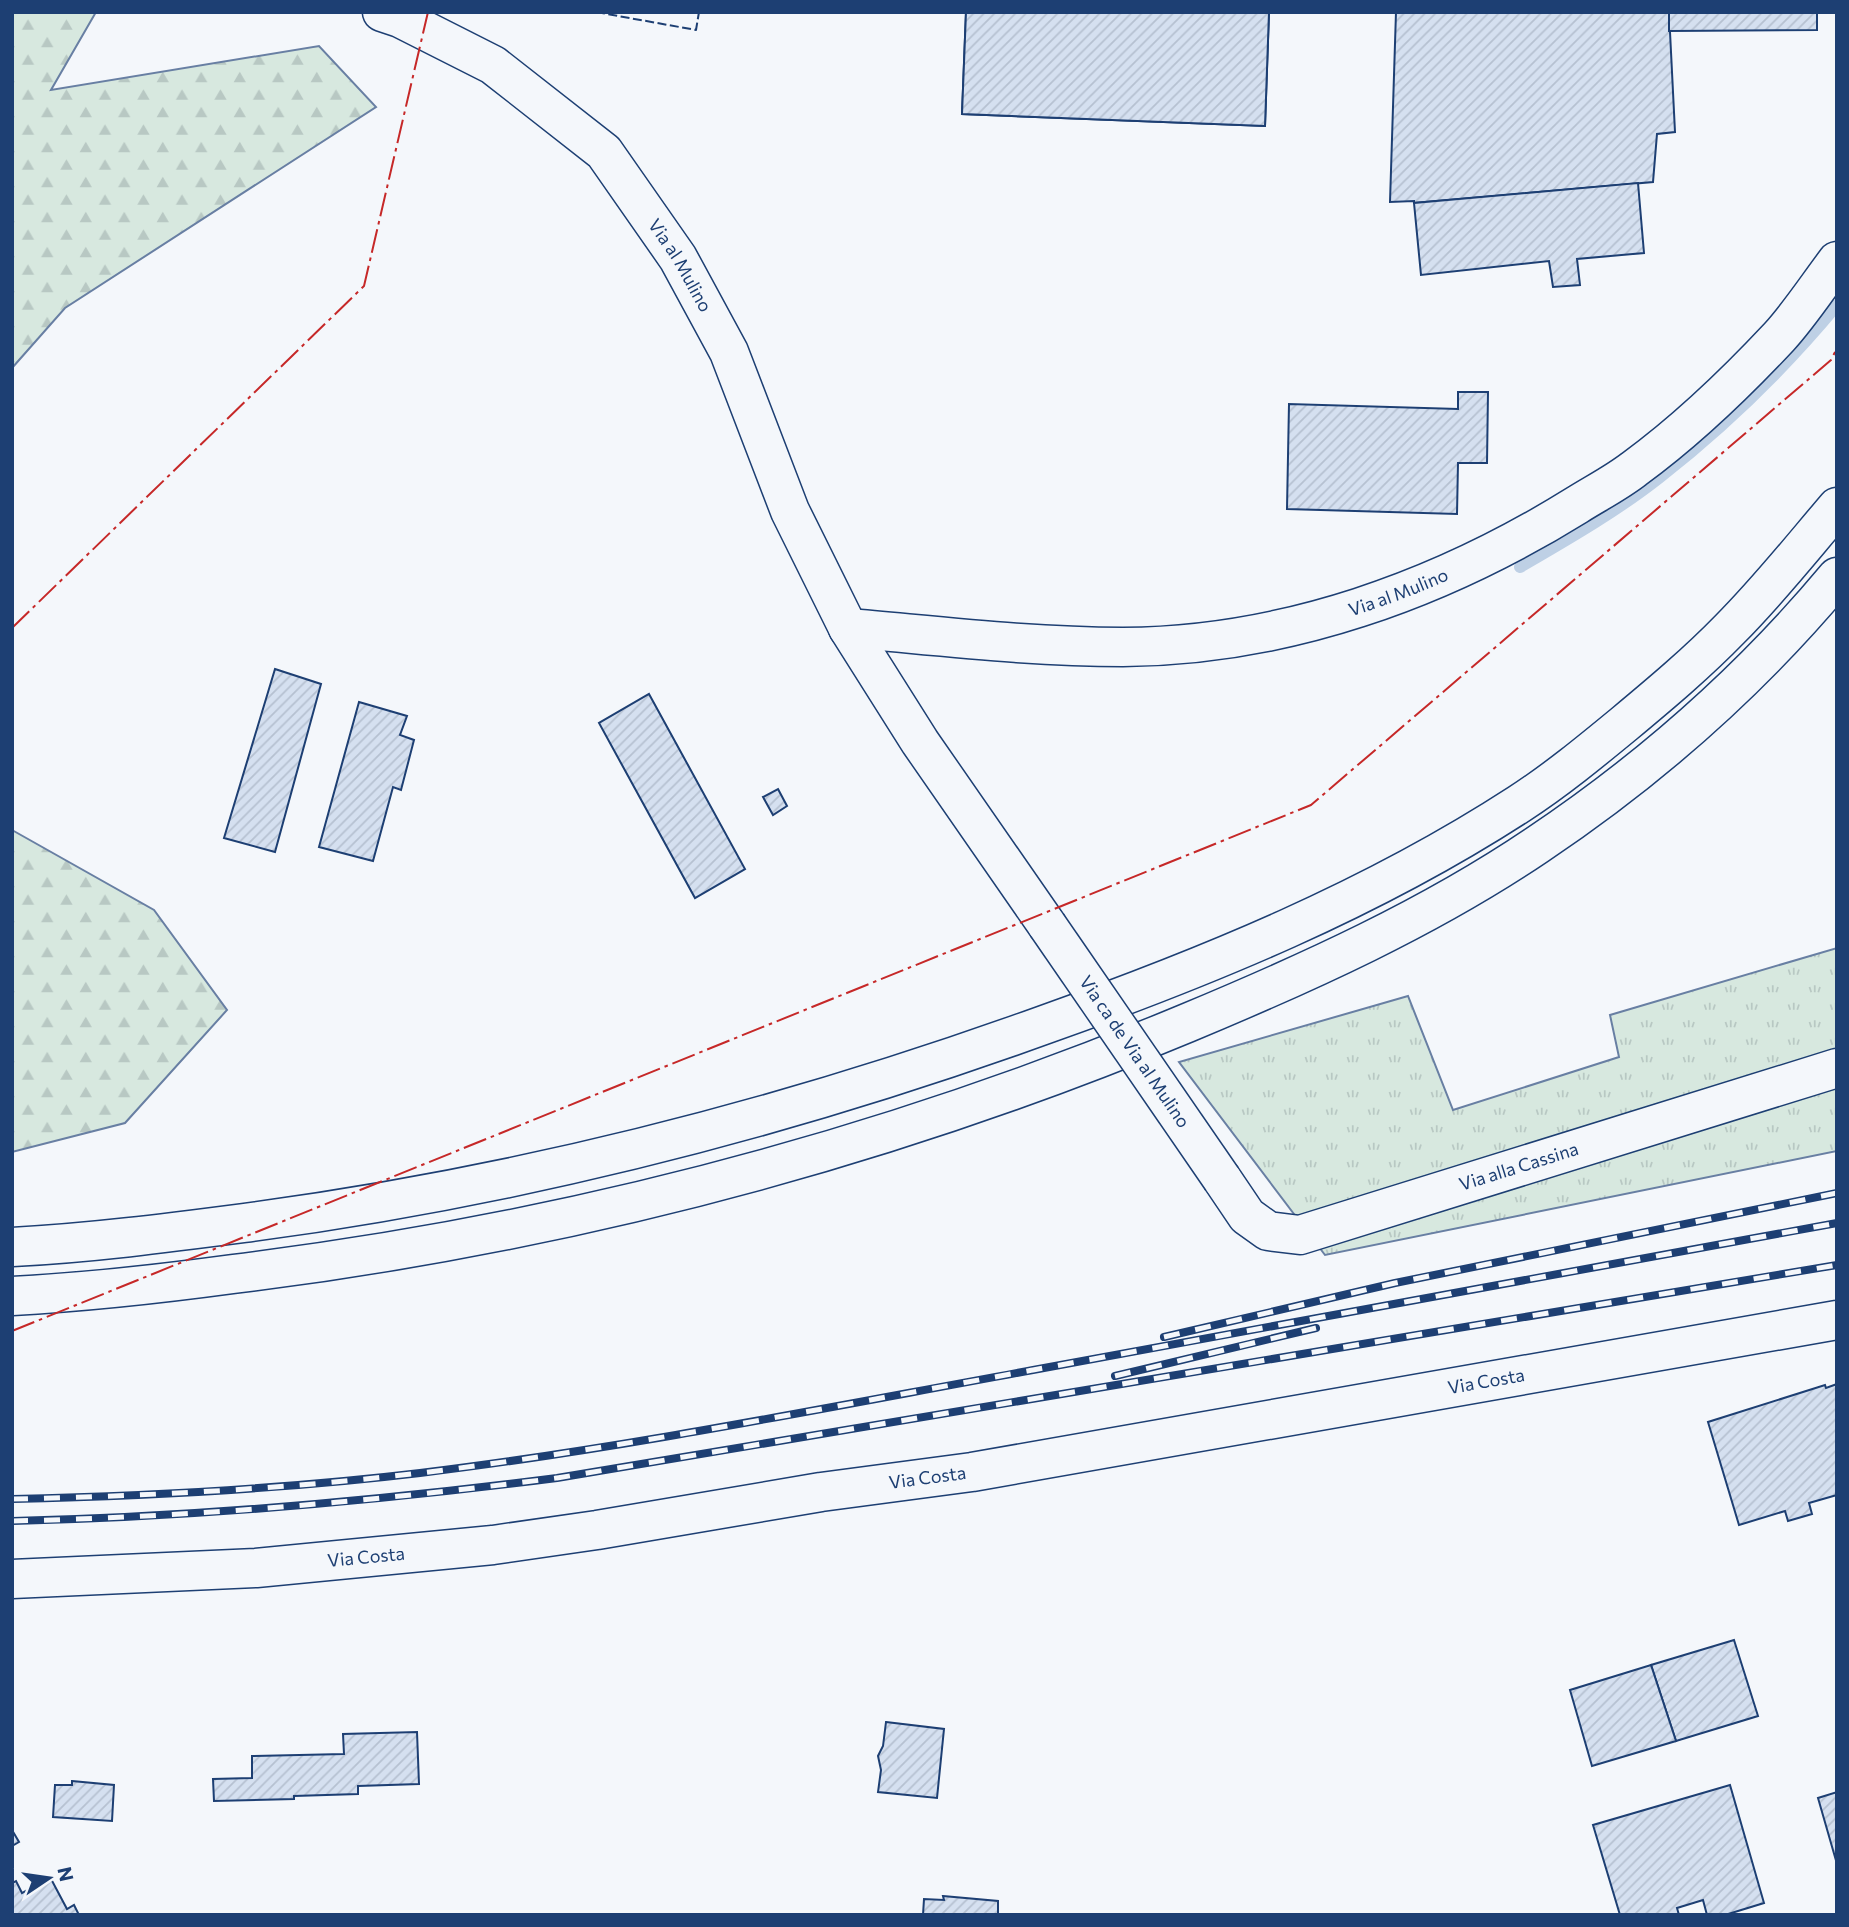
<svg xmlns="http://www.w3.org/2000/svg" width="1849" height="1927" viewBox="0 0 1849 1927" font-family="Commissioner,sans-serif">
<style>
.grass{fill:url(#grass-tufts);stroke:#687fa3;stroke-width:2}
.forest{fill:url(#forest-firs);stroke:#687fa3;stroke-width:2}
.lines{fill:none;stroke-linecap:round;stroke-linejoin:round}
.stream{stroke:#bed0e5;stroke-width:12}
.building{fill:url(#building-hatch);stroke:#1d3f73;stroke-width:2}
.minor-casing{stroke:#1d3f73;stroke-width:41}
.highway-casing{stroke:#1d3f73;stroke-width:41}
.minor{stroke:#f4f7fb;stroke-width:38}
.highway{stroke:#f4f7fb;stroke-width:38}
.rail-casing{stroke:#1d3f73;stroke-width:8}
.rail{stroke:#f4f7fb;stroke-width:5;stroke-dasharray:16;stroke-linecap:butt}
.minor-bridge-casing{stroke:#1d3f73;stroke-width:41;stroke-linecap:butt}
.minor-bridge{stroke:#f4f7fb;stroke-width:38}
.fence{stroke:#1d3f73;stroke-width:2;stroke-dasharray:9 3.5;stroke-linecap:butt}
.power{stroke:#c62828;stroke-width:2;stroke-dasharray:24 5 3.5 5;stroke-linecap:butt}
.labels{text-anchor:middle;stroke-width:5;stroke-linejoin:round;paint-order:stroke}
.street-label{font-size:18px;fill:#1d3f73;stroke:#f4f7fb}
</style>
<defs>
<pattern id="grass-tufts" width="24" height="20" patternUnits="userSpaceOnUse" patternTransform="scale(1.75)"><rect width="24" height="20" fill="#d7e8df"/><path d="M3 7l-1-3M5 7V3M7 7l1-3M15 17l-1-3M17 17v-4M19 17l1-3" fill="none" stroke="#b8c8c3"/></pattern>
<pattern id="forest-firs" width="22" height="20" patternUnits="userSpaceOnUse" patternTransform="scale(1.75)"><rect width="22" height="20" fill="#d7e8df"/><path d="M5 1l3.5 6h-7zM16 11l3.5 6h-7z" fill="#b8c8c3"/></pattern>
<pattern id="building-hatch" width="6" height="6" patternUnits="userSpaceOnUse" patternTransform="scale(1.75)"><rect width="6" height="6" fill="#d5e0f0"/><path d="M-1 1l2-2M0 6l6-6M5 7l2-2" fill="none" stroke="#b6c1d1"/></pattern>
</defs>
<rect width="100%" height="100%" fill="#f4f7fb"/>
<path class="grass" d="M1837 948V1151L1325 1255 1179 1062 1408 996 1453 1110 1619 1057 1610 1015Z"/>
<g class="forest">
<path d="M12 12H96L51 90 319 46 376 107 65 308 12 368Z"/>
<path d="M12 830 154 910 227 1010 125 1123 12 1152Z"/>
</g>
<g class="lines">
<path class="stream" d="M1520 567C1568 539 1617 511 1660 477 1725 426 1784 369 1837 305"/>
</g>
<g class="building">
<path d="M966 12H1099L1185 16V12H1269L1265 126 962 114Z"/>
<path d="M966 12H1269L1265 126 962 114Z"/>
<path d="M1396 12H1669L1675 132 1657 134 1653 182 1414 203V201L1390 202Z"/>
<path d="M1669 12H1817V30L1669 31Z"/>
<path d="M1638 183 1644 253 1577 259 1580 285 1553 287 1549 261 1421 275 1414 203Z"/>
<path d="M1458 392H1488L1487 463H1458L1457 514 1287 509 1289 404 1458 409Z"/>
<path d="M275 669 321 684 275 852 224 838Z"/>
<path d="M649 694 745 869 695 898 599 723Z"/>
<path d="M359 702 407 716 400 735 414 740 401 790 393 787 373 861 319 847Z"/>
<path d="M778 789 787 806 773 815 763 797Z"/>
<path d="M1837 1384V1495L1809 1503 1812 1514 1788 1521 1785 1511 1739 1525 1708 1422 1825 1385 1826 1388Z"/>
<path d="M1734 1640 1758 1716 1676 1741 1651 1665Z"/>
<path d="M1651 1665 1676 1741 1592 1766 1570 1690Z"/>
<path d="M886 1722 944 1729 937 1798 878 1792 881 1770 878 1756 883 1746Z"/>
<path d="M417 1732 419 1784 358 1786V1794L294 1796V1799L214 1801 213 1779 252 1778V1756L344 1754 343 1734Z"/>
<path d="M72 1781 114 1785 112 1821 53 1817 55 1785H72Z"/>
<path d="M1730 1785 1764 1903 1725 1915H1707L1703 1900 1677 1908 1679 1915H1620L1593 1825Z"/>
<path d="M1837 1792V1864L1818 1798Z"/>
<path d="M12 1830 19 1842 12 1846Z"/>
<path d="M50 1877 67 1909 74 1905 79 1915H12V1883L16 1881 22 1893Z"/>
<path d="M943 1896 998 1901V1915H923L924 1899 944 1900Z"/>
</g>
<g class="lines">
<g class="minor-casing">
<g id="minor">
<path id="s1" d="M382 12 400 18 493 65 604 152 678 258 729 352 790 511 848 628 920 742 1047 925"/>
<path id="s2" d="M848 628C940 636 1031 647 1123 647 1285 646 1440 590 1577 505 1596 493 1616 483 1634 469 1686 431 1735 384 1779 337 1800 314 1818 286 1837 261"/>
<path id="s3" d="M1222 1179 1247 1216 1268 1231 1300 1235 1837 1068"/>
<path id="s4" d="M12 1579 256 1568 493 1545 597 1530 821 1492 972 1472 1837 1320"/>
</g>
</g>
<g class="highway-casing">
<g id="highway">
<path d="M12 1247C90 1243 167 1233 244 1223 517 1187 783 1119 1041 1026 1207 967 1371 900 1519 804 1556 780 1590 752 1624 724 1660 694 1697 663 1730 629 1768 591 1802 548 1837 507"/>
<path d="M12 1296C86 1292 159 1284 233 1274 560 1234 882 1150 1187 1023 1307 973 1429 918 1537 845 1649 770 1751 680 1837 577"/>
</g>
</g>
<use href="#minor" class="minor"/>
<use href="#highway" class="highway"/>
<g class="rail-casing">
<g id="rail">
<path d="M1164 1337 1395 1283 1837 1193"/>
<path d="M1115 1376 1316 1328"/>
<path d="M12 1499C148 1496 285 1489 420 1473 626 1448 829 1407 1033 1370 1301 1321 1569 1272 1837 1223"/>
<path d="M12 1521C195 1517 376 1501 557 1478L1837 1265"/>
</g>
</g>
<use href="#rail" class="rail"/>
<g class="minor-bridge-casing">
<g id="minor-bridge">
<path id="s5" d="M1047 925 1222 1179"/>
</g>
</g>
<use href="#minor-bridge" class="minor-bridge"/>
<g class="fence">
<path d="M494 12H498"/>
<path d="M596 12 696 30 699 12"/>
</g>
<g class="power">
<path d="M12 628 364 286 428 12"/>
<path d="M12 1331 1311 805 1831 360 1837 348"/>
</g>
</g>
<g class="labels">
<g class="street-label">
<text dy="6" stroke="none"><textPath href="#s1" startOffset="401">Via al Mulino</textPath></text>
<text dy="6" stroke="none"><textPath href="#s2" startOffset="558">Via al Mulino</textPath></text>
<text dy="6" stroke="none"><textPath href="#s5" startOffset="154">Via ca de Via al Mulino</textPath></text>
<text dy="6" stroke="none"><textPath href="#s3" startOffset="332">Via alla Cassina</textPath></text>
<text dy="6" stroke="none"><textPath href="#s4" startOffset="1489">Via Costa</textPath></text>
<text dy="6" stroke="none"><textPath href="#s4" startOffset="922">Via Costa</textPath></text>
<text dy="6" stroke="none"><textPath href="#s4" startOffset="355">Via Costa</textPath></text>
</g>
</g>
<rect width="1849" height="1927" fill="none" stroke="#1d3f73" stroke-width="28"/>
<g transform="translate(49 1878) rotate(77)" stroke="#f4f7fb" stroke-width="5" paint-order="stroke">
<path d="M0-5L12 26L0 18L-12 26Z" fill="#1d3f73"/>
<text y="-10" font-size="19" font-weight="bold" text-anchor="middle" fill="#1d3f73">N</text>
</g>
</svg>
